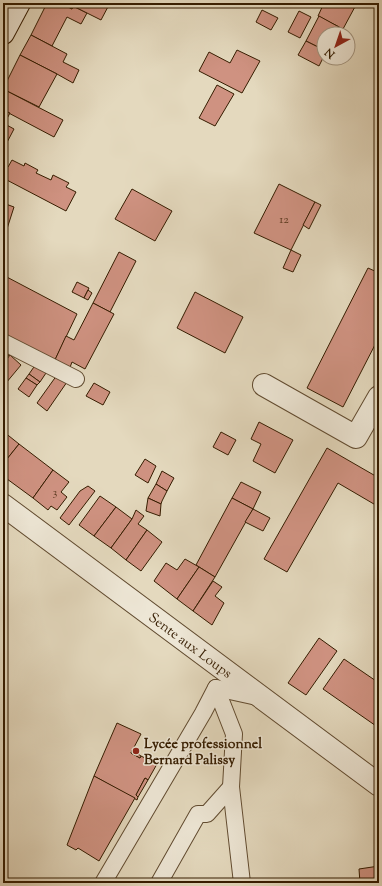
<svg xmlns="http://www.w3.org/2000/svg" width="382" height="886" viewBox="0 0 382 886" font-family="'Sorts Mill Goudy',serif">
<style>
.building{fill:#cf9281;stroke:#351c00}
.lines{fill:none;stroke-linecap:round;stroke-linejoin:round}
.service-casing{stroke:#614b30;stroke-width:18}
.minor-casing{stroke:#614b30;stroke-width:24}
.secondary-casing{stroke:#351c00;stroke-width:24}
.service{stroke:#ede6d5;stroke-width:16}
.minor{stroke:#ede6d5;stroke-width:22}
.secondary{stroke:#ede6d5;stroke-width:22}
.poi-dot{fill:#8f2418;stroke:#ede6d5;stroke-width:1.5}
.labels{text-anchor:middle;stroke-width:3;stroke-linejoin:round;paint-order:stroke}
.number-label{font-size:12px;fill:#5c3a20}
.street-label{font-size:14px;fill:#351c00;stroke:#ede6d5}
.poi-label{font-size:14px;font-weight:bold;fill:#351c00;stroke:#ede6d5;text-anchor:start}
</style>
<rect width="100%" height="100%" fill="#e4d9be"/>
<filter id="stains"><feTurbulence type="fractalNoise" baseFrequency=".005" numOctaves="4"/><feColorMatrix values="0 0 0 0 .2 0 0 0 0 .09 0 0 0 0 .02 0 0 0 .5 -.17"/></filter>
<radialGradient id="worn" r=".72"><stop offset=".6" stop-color="#630" stop-opacity="0"/><stop offset="1" stop-color="#630" stop-opacity=".3"/></radialGradient>
<g class="building">
<path d="M47 3H61L72 9 73 6 87 13 81 24 67 17 52 46 31 35Z"/>
<path d="M61 3H110L101 20 73 6 72 9Z"/>
<path d="M324 3H357L343 29 318 16Z"/>
<path d="M262 10 278 18 271 30 256 22Z"/>
<path d="M299 11 311 17 300 38 288 32Z"/>
<path d="M319 16 339 27 336 34H324V50L306 41Z"/>
<path d="M31 35 67 54 63 62 79 70 73 83 57 74 20 55Z"/>
<path d="M306 41 324 50V56L319 66 298 55Z"/>
<path d="M237 50 260 61 242 93 199 71 209 52 230 63Z"/>
<path d="M20 55 57 74 39 107 3 89Z"/>
<path d="M217 85 234 94 215 126 199 118Z"/>
<path d="M3 89 63 120 54 137 3 110Z"/>
<path d="M3 110 10 113 4 124 3 123Z"/>
<path d="M3 123 14 129 3 150Z"/>
<path d="M12 160 24 166 25 163 38 170 36 173 51 180 53 175 69 183 66 187 76 192 66 211 3 178V165L8 167Z"/>
<path d="M279 184 315 202 291 250 254 233Z"/>
<path d="M132 189 172 211 155 241 115 219Z"/>
<path d="M315 202 321 205 309 229 303 225Z"/>
<path d="M3 203 14 207 5 235H3Z"/>
<path d="M291 250 301 255 293 272 283 268Z"/>
<path d="M119 252 136 261 110 312 93 303Z"/>
<path d="M368 268 377 272 379 268V337L343 407 307 388Z"/>
<path d="M3 275 77 314 54 362 3 335Z"/>
<path d="M77 282 89 288 84 298 72 292Z"/>
<path d="M88 290 92 293 88 300 84 298Z"/>
<path d="M195 292 243 317 225 353 177 328Z"/>
<path d="M93 303 114 314 85 369 72 362 69 370 54 362 66 336 74 340Z"/>
<path d="M3 346 12 351 3 362Z"/>
<path d="M10 355 21 365 6 383 3 381V364Z"/>
<path d="M36 364 48 370 40 382 29 374Z"/>
<path d="M29 374 40 382 37 385 26 378Z"/>
<path d="M57 375 67 382 47 411 37 403Z"/>
<path d="M26 378 37 385 29 397 18 389Z"/>
<path d="M94 383 110 392 103 405 86 396Z"/>
<path d="M259 422 293 440 275 473 253 461 261 444 251 439Z"/>
<path d="M4 432 19 444 3 464V433Z"/>
<path d="M221 432 236 440 228 455 213 447Z"/>
<path d="M19 444 53 470 33 498 3 476V464Z"/>
<path d="M327 448 379 478V507L338 483 287 572 264 559Z"/>
<path d="M145 459 156 466 148 483 135 475Z"/>
<path d="M53 470 69 482 61 492 67 497 57 510 51 506 48 510 33 498Z"/>
<path d="M162 471 174 478 167 491 156 484Z"/>
<path d="M241 482 261 492 253 509 232 498Z"/>
<path d="M156 484 167 491 162 501 161 504 148 498Z"/>
<path d="M88 486 95 491 69 525 60 518 80 491Z"/>
<path d="M100 496 116 507 94 536 79 525Z"/>
<path d="M148 498 161 504 160 516 146 511Z"/>
<path d="M232 498 253 509 215 577 196 565Z"/>
<path d="M116 507 132 519 111 548 94 536Z"/>
<path d="M253 509 270 518 263 531 245 522Z"/>
<path d="M136 510 144 516 138 524 147 530 126 560 111 548 132 519Z"/>
<path d="M147 530 162 542 141 571 126 560Z"/>
<path d="M185 559 199 567 177 599 154 581 166 563 177 570Z"/>
<path d="M199 567 215 577 193 611 177 599Z"/>
<path d="M213 581 222 587 215 596 224 603 212 625 193 611Z"/>
<path d="M319 638 337 651 306 695 288 683Z"/>
<path d="M344 659 379 683V728L323 689Z"/>
<path d="M117 723 141 734 131 753 140 758 141 756 157 764 148 780 145 778 136 795 138 797 137 800 94 776Z"/>
<path d="M132 750 141 756 140 758 131 753Z"/>
<path d="M94 776 135 798 99 861 78 848 76 850 67 845Z"/>
<path d="M145 778 148 780 138 797 136 795Z"/>
<path d="M379 866V883H360L359 869Z"/>
</g>
<g class="lines">
<g class="service-casing">
<g id="service">
<path d="M3 342 76 379"/>
<path d="M216 688 234 734 231 787 242 883"/>
<path d="M103 883 203 713 216 688 257 697"/>
<path d="M159 883 198 814H207L231 787"/>
</g>
</g>
<g class="minor-casing">
<g id="minor">
<path d="M264 385 356 437 379 397"/>
<path id="s1" d="M3 505 379 785"/>
</g>
</g>
<g class="secondary-casing">
<path id="secondary" d="M3 33 19 3"/>
</g>
<use href="#service" class="service"/>
<use href="#minor" class="minor"/>
<use href="#secondary" class="secondary"/>
</g>
<circle class="poi-dot" cx="136" cy="751" r="4"/>
<g class="labels">
<g class="number-label">
<text x="284" y="223">12</text>
<text x="55" y="496">3</text>
</g>
<g class="street-label">
<text dy="5" stroke="none"><textPath href="#s1" startOffset="234">Sente aux Loups</textPath></text>
</g>
<g class="poi-label">
<text x="144" y="748">Lycée professionnel<tspan x="144" dy="16">Bernard Palissy</tspan></text>
</g>
</g>
<rect width="382" height="886" fill="none" stroke="#e4d9be" stroke-width="16"/>
<rect x="4" y="4" width="374" height="878" fill="none" stroke="#351c00" stroke-width="2"/>
<rect x="8" y="8" width="366" height="870" fill="none" stroke="#351c00"/>
<g transform="translate(336 46) rotate(220)"><circle r="19" fill="#ede6d5" stroke="#a39580"/>
<path d="M0-3L7 15L0 10L-7 15Z" fill="#8f2418"/>
<text y="-6" font-size="11" font-weight="bold" text-anchor="middle" fill="#351c00">N</text>
</g>
<rect width="100%" height="100%" filter="url(#stains)"/>
<rect width="100%" height="100%" fill="url(#worn)"/>
</svg>
